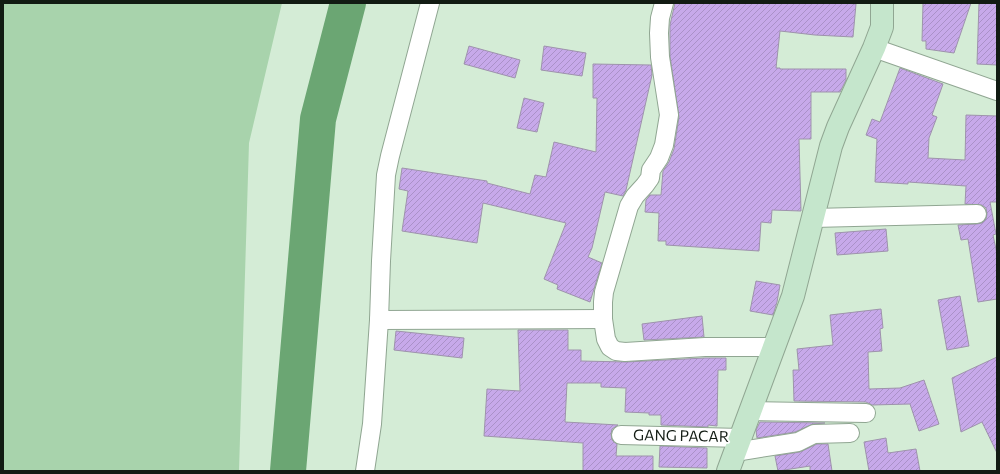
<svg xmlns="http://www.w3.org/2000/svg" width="1000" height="474" viewBox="0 0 1000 474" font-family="Commissioner,sans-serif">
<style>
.green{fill:#a8d3ac}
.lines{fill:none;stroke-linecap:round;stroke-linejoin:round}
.river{stroke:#6ba673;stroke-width:36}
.building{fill:url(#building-hatch);stroke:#9e93ac}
.street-casing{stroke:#90a692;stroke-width:20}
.secondary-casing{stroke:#90a692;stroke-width:24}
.street{stroke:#fff;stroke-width:18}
.secondary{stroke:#c5e6cc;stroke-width:22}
.labels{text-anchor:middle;stroke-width:3.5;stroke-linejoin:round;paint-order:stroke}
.street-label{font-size:15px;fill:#121b13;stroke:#fff}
</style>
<defs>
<pattern id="building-hatch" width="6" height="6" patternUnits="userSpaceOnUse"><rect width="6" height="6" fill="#c7a9ea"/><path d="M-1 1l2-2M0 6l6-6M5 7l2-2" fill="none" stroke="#aa91c8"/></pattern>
</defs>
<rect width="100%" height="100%" fill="#d4ecd6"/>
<path class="green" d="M3 3H282L249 143 239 471H3Z"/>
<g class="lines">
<path class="river" d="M288 471 318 119 348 3"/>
</g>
<g class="building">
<path d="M675 3H844L856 4 853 37 815 35 780 31 776 68H780V69H846V80L840 92H811V139H799L801 211 772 210 771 223 761 222 759 251 666 245V241H658L659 213 645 212 646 200 650 195H661L663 171 669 162 674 149 679 117 670 56V25Z"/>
<path d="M923 3H971L954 53 926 49V41H922Z"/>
<path d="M979 3H997V65L977 64Z"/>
<path d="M469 46 520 60 515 78 464 64Z"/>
<path d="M544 46 586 53 582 76 541 70Z"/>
<path d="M593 64 651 65 652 75 626 190 623 196 605 192 592 248 588 257 602 263 590 302 557 289 558 285 544 279 566 223 483 203 477 243 402 231 408 191 399 189 402 168 487 181V183L530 194 535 175 546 177 554 142 596 152 597 98H593Z"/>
<path d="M900 68 943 84 932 115 937 117 929 138 928 158 965 160 966 115 997 116V202H990L996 234 993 235 997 254V299L978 302 968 239 961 240 958 225 977 224 982 223 986 219 987 214 986 208 982 205 965 204 966 186 908 182V184L875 182 877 139 866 135 872 119 880 122Z"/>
<path d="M524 98 544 103 537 132 517 128Z"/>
<path d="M886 229 888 251 837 255 835 233Z"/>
<path d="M756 281 780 285 777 302 773 315 750 311Z"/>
<path d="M960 296 969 346 947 350 938 300Z"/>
<path d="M881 309 883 328 880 329 882 351 868 352 869 389 900 388 924 380 939 424 919 431 910 404 872 405 866 402 794 401 793 370H799L797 349 833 345 830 315Z"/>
<path d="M702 316 704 337 644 340 642 324Z"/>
<path d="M518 330H568V350H581V361L626 362 705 358H726V370H718L717 426 708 425V427L661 425V415H649V413L625 412 626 388 601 387V383H567L565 422 618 425 612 429 611 434 612 440 617 444 616 456H653V471H583V443L484 436 487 389 520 391Z"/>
<path d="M396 331 464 338 462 358 394 350Z"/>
<path d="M997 357V453L982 422 961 432 952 378Z"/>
<path d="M760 422 825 423 813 424 795 432 757 438 756 430Z"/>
<path d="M886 438 888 453 916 449 920 471H869L864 442Z"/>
<path d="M817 444H828L832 471H810V466L778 471 775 456 800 452Z"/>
<path d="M660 446 707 448V468L659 467Z"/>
</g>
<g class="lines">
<g class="street-casing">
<g id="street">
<path d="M664 3 660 18 659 33 660 57 669 115 664 145 659 158 651 170 650 178 645 185 635 196 629 206 604 292 603 302V319L606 339 610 347 616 351 625 352 705 347H773"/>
<path d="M874 48 997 91"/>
<path d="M813 218 977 214"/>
<path d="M379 320 603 319"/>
<path d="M750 411 866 413"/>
<path d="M621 435 741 438"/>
<path d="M735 452 798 442 814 434 850 433"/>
<path d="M365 471 372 424 379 320 381 261 386 175 390 156 430 3"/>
</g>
</g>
<g class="secondary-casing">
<path id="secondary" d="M728 471 793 296 831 146 838 127 874 48 882 27V3"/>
</g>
<use href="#street" class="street"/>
<use href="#secondary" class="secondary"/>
</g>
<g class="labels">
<g class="street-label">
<text transform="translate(681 436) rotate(1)" y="5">GANG PACAR</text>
</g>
</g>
<rect width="1000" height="474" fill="none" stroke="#121b13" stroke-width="8"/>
</svg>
